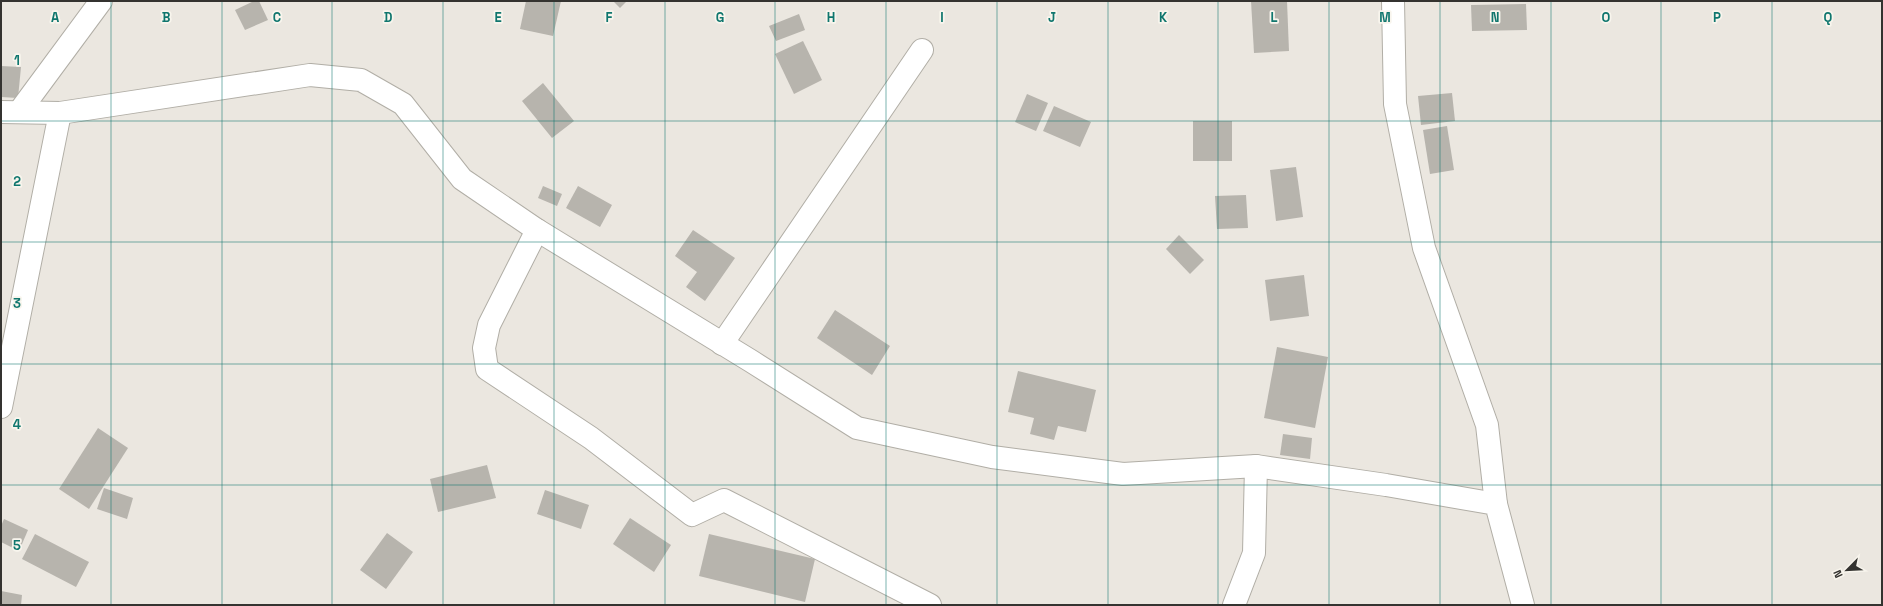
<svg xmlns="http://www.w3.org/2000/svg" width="1883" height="606" viewBox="0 0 1883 606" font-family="'Space Grotesk',sans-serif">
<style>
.building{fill:#b7b4ad}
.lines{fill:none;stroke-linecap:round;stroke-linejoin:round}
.minor-casing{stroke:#b1aea6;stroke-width:24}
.minor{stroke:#fff;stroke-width:22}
.grid{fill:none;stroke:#0f766e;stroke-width:1;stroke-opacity:0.55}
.grid-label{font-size:13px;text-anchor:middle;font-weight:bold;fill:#0f766e;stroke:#f8f5ed;stroke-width:3.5;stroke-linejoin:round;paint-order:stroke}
</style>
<rect width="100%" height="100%" fill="#ebe7e0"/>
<g class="building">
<path d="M254 1H259L268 20 245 30 235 10Z"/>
<path d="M526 1H561L553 36 520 29Z"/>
<path d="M613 1H627L620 8Z"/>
<path d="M1251 1H1287L1289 51 1254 53Z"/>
<path d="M1526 4 1527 30 1472 31 1471 5Z"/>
<path d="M799 14 805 30 776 41 769 26Z"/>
<path d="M803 41 822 80 794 94 775 54Z"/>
<path d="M1 66 21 67 18 98 1 97Z"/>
<path d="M543 83 574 121 552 138 522 101Z"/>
<path d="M1452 93 1455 121 1421 125 1418 96Z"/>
<path d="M1027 94 1048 103 1036 131 1015 122Z"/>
<path d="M1054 106 1091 122 1080 147 1043 131Z"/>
<rect x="1193" y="121" width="39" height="40"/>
<path d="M1447 126 1454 170 1430 174 1423 130Z"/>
<path d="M1296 167 1303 217 1276 221 1270 170Z"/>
<path d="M543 186 562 194 557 206 538 198Z"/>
<path d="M578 186 612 205 600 227 566 208Z"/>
<path d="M1246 195 1248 228 1217 229 1215 196Z"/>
<path d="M693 230 735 258 705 301 686 287 697 272 675 256Z"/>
<path d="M1179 235 1204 260 1190 274 1166 249Z"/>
<path d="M1304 275 1309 316 1270 321 1265 280Z"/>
<path d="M835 310 890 346 872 375 817 338Z"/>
<path d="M1277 347 1328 357 1315 428 1264 418Z"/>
<path d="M1018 371 1096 390 1086 432 1058 426 1054 440 1030 434 1034 418 1008 412Z"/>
<path d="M98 428 128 448 89 509 59 489Z"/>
<path d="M1283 434 1312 438 1310 459 1280 455Z"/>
<path d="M487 465 496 498 438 512 430 479Z"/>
<path d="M104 488 133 498 127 519 97 509Z"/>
<path d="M545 490 589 505 581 529 537 514Z"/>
<path d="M630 518 671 545 654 572 613 544Z"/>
<path d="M4 519 28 530 19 551 1 542V526Z"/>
<path d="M387 533 413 552 386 589 360 570Z"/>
<path d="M35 534 89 562 76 587 22 559Z"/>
<path d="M709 534 815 559 805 602 699 576Z"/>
<path d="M1 591 22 595 21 605H1Z"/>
</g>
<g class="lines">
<g class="minor-casing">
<g id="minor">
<path d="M1393 1 1395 104 1424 248 1487 425 1496 504"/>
<path d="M1 112 60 113 310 75 361 80 403 104 462 179 537 230 751 361 857 428 992 457 1123 474 1256 466 1386 485 1496 504 1523 605"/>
<path d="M19 112 101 1"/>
<path d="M537 230 489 325 484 348 487 369 591 438 692 515 724 500 930 605"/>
<path d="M722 344 922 50"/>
<path d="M1 407 60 113"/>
<path d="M1234 605 1254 553 1256 466"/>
</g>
</g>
<use href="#minor" class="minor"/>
</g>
<path class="grid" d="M111 1V605M222 1V605M332 1V605M443 1V605M554 1V605M665 1V605M775 1V605M886 1V605M997 1V605M1108 1V605M1218 1V605M1329 1V605M1440 1V605M1551 1V605M1661 1V605M1772 1V605M1 121H1882M1 242H1882M1 364H1882M1 485H1882"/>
<g class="grid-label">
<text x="55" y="22">A</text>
<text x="166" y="22">B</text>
<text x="277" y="22">C</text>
<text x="388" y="22">D</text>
<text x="498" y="22">E</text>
<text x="609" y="22">F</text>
<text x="720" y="22">G</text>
<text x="831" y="22">H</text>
<text x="942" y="22">I</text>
<text x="1052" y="22">J</text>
<text x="1163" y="22">K</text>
<text x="1274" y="22">L</text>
<text x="1385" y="22">M</text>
<text x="1495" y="22">N</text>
<text x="1606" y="22">O</text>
<text x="1717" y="22">P</text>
<text x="1828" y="22">Q</text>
<text x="17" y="65">1</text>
<text x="17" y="186">2</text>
<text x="17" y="308">3</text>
<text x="17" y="429">4</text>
<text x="17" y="550">5</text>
</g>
<rect width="1883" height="606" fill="none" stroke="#343330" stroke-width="4"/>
<g transform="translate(1847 570) rotate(246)" stroke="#f8f5ed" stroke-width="3" paint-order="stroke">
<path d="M0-3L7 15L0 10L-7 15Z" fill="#343330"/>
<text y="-6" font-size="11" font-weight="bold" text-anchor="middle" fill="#343330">N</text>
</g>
</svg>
